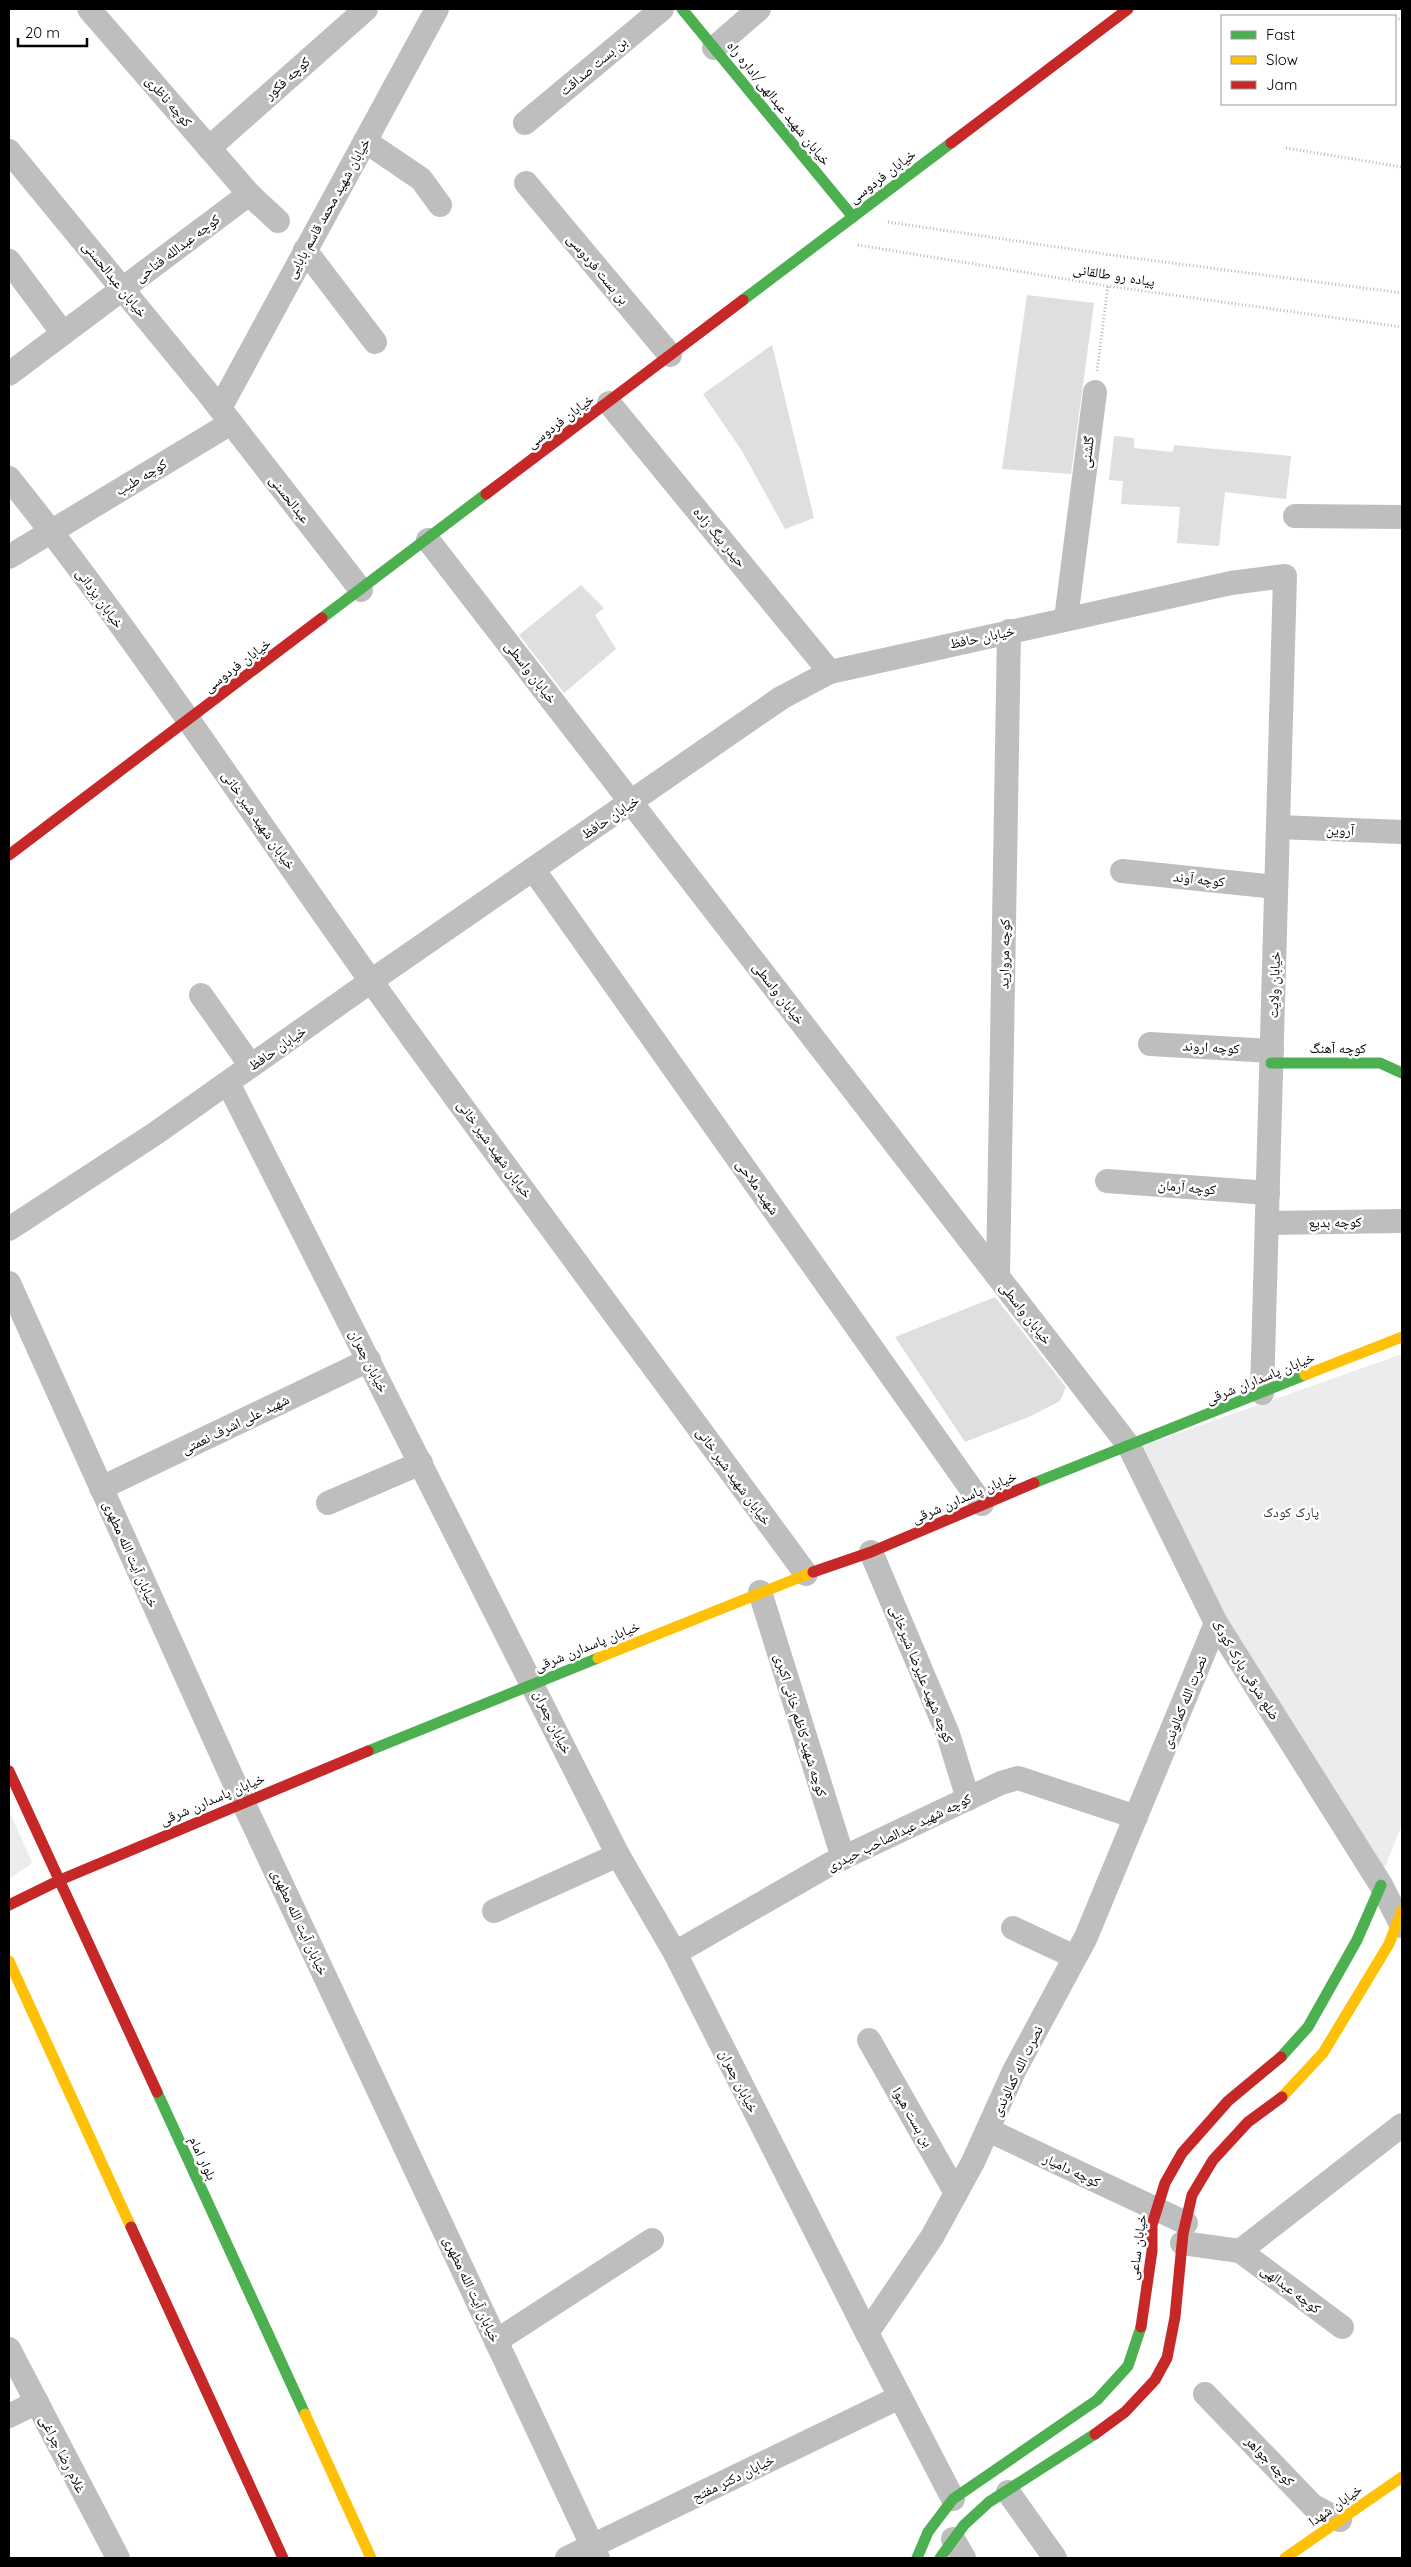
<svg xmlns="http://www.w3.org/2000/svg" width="1411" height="2567" viewBox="0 0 1411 2567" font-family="Quicksand,'Noto Naskh Arabic',sans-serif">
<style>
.green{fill:#ececec}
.building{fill:#dfdfdf}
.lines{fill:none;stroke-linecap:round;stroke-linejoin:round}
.path{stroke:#b9b9b9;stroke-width:3;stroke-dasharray:1 2.5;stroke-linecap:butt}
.street{stroke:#bebebe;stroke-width:24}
.fast{stroke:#4caf50;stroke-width:11}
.slow{stroke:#ffc107;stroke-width:11}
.jam{stroke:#c62828;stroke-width:11}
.labels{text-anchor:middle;stroke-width:5;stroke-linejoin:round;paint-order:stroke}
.street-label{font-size:14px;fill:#000;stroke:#fff}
.park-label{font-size:14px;fill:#333;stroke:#fff}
</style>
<rect width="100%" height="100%" fill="#fff"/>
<g class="green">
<path d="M1402 1354V1825L1382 1874 1220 1620 1136 1448Z"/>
<path d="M9 1811 32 1862 29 1866 9 1878Z"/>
</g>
<g class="building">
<path d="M1027 295 1094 303 1071 474 1002 469Z"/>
<path d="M772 345 814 518 785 529 742 451 703 394Z"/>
<path d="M1114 436 1134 438V448L1173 452 1174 445 1291 456 1286 499 1225 492 1219 546 1177 543 1180 507 1121 504 1123 481 1109 480Z"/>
<path d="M581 585 604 608 595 615 616 649 564 693 519 635Z"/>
<path d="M995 1297 1066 1387 1060 1401 1031 1416 965 1442 895 1337Z"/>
</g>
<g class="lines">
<g class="path">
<path d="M1395 19H1402"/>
<path d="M1286 148 1402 167"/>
<path d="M888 222 1118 256 1402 293"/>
<path d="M858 245 1108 286 1402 327"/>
<path d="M1097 371 1108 286"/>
</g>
<g class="street">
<path d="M89 9 249 194 278 221"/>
<path d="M714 48 759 9"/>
<path d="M525 123 662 9"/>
<path d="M365 141 421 179 440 205"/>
<path d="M209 148 366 9"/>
<path d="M9 151 207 392 361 590"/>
<path d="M526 183 670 355"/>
<path d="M305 250 375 342"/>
<path d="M9 261 62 332"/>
<path d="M9 374 249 194"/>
<path d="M609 403 830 672"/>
<path d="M220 408 437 9"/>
<path d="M9 478C138 639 251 813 371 981 514 1180 661 1376 806 1574"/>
<path d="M1295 516 1402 517"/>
<path d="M428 540 1129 1446 1216 1623 1381 1885 1402 1926"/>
<path d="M9 557 231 423"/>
<path d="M1066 619 1095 392"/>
<path d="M1278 827 1402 832"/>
<path d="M533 869 982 1504"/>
<path d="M1122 871 1276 887"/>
<path d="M201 995 251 1066"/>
<path d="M1150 1044 1272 1051"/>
<path d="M228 1083 618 1855 675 1953 867 2333"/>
<path d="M1107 1181 1268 1193"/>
<path d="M1267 1223 1402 1221"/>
<path d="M9 1229 156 1133 384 972 781 698 830 672 1231 583 1285 576 1262 1393"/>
<path d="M998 1276 1009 631"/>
<path d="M9 1283 243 1802 598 2558"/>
<path d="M101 1488 369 1360"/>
<path d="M328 1503 421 1463"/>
<path d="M871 1552 948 1734 968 1799"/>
<path d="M760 1592 843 1858"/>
<path d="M494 1911 618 1855"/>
<path d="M1013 1928 1075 1957"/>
<path d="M675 1953 832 1863 1001 1783 1018 1778 1136 1817"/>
<path d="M869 2040 956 2193"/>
<path d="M988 2130 1186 2223"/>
<path d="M1182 2243 1240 2251 1402 2125"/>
<path d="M1240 2251 1342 2327"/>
<path d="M496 2341 652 2240"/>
<path d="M9 2349 118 2558"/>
<path d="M1205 2394 1313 2506 1340 2520"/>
<path d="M9 2416 37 2402"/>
<path d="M1008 2492 1055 2558"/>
<path d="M953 2499 867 2333 932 2237 973 2162 1014 2071 1086 1937 1216 1623"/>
<path d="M953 2539 964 2558"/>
<path d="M567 2558 900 2397"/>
</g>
<g class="fast">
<path d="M682 9 853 217"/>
<path d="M743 300 951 143"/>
<path d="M322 618 486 494"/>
<path d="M1271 1063H1380L1402 1073"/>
<path d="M1034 1483 1305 1375"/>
<path d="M368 1751 598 1658"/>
<path d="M1281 2057 1308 2027 1357 1940 1381 1885"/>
<path d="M157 2092 305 2414"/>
<path d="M917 2558 928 2532 953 2499 1097 2400 1128 2366 1141 2327"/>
<path d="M940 2558 964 2525 989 2502 1095 2434"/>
</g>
<g class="slow">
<path d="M1305 1375 1402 1337"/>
<path d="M598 1658 813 1572"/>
<path d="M9 1961 131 2227"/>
<path d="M1282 2097 1323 2053 1389 1944 1402 1910"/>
<path d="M305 2414 371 2558"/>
<path d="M1285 2558 1402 2477"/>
</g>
<g class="jam">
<path d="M951 143 1128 9"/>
<path d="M486 494 743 300"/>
<path d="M9 855 322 618"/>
<path d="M813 1572 871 1552 1034 1483"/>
<path d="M9 1771 157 2092"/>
<path d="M9 1905 60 1880 368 1751"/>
<path d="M131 2227 283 2558"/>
<path d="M1141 2327 1152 2251V2225L1165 2183 1182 2153 1228 2101 1281 2057"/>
<path d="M1095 2434 1125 2412 1155 2380 1167 2358 1175 2317 1183 2234 1192 2195 1213 2160 1248 2122 1282 2097"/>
</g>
</g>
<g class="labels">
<g class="street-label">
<text transform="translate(593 66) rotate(-40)" y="5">بن بست صداقت</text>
<text transform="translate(287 78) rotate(-42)" y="5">کوچه فکور</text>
<text transform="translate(169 101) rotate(49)" y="5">کوچه ناظری</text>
<text transform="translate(779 103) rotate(51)" y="5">خیابان شهید عبدالهی/اداره راه</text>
<text transform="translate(882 176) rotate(-37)" y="5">خیابان فردوسی</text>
<text transform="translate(328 208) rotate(-61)" y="5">خیابان شهید محمد قاسم بابایی</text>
<text transform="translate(177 248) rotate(-37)" y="5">کوچه عبدالله فتاحی</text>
<text transform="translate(598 269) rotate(50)" y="5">بن بست فردوسی</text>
<text transform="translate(1114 275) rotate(9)" y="5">پیاده رو طالقانی</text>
<text transform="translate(115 279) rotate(51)" y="5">خیابان عبدالحسنی</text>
<text transform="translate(560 421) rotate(-37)" y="5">خیابان فردوسی</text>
<text transform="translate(1087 452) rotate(-83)" y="5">گلشنی</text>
<text transform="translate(141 477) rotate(-31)" y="5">کوچه طیب</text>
<text transform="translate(290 499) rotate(52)" y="5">عبدالحسنی</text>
<text transform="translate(720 537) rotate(50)" y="5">حیدر بیگ زاده</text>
<text transform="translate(100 598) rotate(54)" y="5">خیابان یزدانی</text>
<text transform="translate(982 637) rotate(-12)" y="5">خیابان حافظ</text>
<text transform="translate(237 665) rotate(-37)" y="5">خیابان فردوسی</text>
<text transform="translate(531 672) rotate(52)" y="5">خیابان واسطی</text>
<text transform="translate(610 817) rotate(-34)" y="5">خیابان حافظ</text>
<text transform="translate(259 820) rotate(55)" y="5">خیابان شهید شیر خانی</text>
<text transform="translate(1340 830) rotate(2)" y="5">آروین</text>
<text transform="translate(1199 879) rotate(6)" y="5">کوچه آوند</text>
<text transform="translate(1004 954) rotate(-89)" y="5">کوچه مروارید</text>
<text transform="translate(1274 985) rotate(-88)" y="5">خیابان ولایت</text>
<text transform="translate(779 993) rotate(52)" y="5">خیابان واسطی</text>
<text transform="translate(1211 1047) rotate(3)" y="5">کوچه اروند</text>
<text transform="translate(277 1048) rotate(-35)" y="5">خیابان حافظ</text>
<text x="1338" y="1053">کوچه آهنگ</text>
<text transform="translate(495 1149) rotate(54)" y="5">خیابان شهید شیر خانی</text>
<text transform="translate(758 1187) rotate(55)" y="5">شهید ملاحی</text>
<text transform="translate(1187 1187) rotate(5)" y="5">کوچه آرمان</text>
<text transform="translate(1335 1222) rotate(-1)" y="5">کوچه بدیع</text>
<text transform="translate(1026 1313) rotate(52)" y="5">خیابان واسطی</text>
<text transform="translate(369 1361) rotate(63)" y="5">خیابان چمران</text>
<text transform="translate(1260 1378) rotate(-22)" y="5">خیابان پاسداران شرقی</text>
<text transform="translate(235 1424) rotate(-26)" y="5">شهید علی اشرف نعمتی</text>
<text transform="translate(734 1476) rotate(54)" y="5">خیابان شهید شیر خانی</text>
<text transform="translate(964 1497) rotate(-23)" y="5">خیابان پاسدارن شرقی</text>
<text transform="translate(131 1554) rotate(66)" y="5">خیابان آیت الله مطهری</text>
<text transform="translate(587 1646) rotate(-22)" y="5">خیابان پاسدارن شرقی</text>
<text transform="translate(1246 1670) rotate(58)" y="5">ضلع شرقی پارک کودک</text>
<text transform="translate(922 1674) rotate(68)" y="5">کوچه شهید علیرضا شیرخانی</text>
<text transform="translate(1184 1702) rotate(-68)" y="5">نصرت الله کمالوندی</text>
<text transform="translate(553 1722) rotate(64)" y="5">خیابان چمران</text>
<text transform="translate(801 1725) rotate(73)" y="5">کوچه شهید کاظم خانی اکبری</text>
<text transform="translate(212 1799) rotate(-23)" y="5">خیابان پاسدارن شرقی</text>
<text transform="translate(899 1832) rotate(-26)" y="5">کوچه شهید عبدالصاحب حیدری</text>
<text transform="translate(300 1922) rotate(65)" y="5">خیابان آیت الله مطهری</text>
<text transform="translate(1017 2071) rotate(-64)" y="5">نصرت الله کمالوندی</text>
<text transform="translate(739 2081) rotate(63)" y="5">خیابان چمران</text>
<text transform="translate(913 2117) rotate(60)" y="5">بن بست هیوا</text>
<text transform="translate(203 2158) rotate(65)" y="5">بلوار امام</text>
<text transform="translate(1072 2170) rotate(25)" y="5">کوچه دامیار</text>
<text transform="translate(1137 2247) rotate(-82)" y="5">خیابان ساعی</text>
<text transform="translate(472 2289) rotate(65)" y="5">خیابان آیت الله مطهری</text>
<text transform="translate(1291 2289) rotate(37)" y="5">کوچه عبدالهی</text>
<text transform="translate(63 2454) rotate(63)" y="5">غلام رضا چراغی</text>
<text transform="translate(1270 2461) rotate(46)" y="5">کوچه جواهر</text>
<text transform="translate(733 2478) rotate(-26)" y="5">خیابان دکتر مفتح</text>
<text transform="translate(1335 2505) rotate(-35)" y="5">خیابان شهدا</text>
</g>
<g class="park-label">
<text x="1291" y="1517">پارک کودک</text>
</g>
</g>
<rect width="1411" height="2567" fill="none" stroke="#000000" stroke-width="20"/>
<rect x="1221" y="15" width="175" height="90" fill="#ffffff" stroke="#999999"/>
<rect x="1231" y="31" width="25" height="8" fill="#4caf50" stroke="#999999"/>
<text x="1266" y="40" font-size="15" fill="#000000">Fast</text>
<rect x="1231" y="56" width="25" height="8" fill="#ffc107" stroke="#999999"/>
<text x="1266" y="65" font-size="15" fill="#000000">Slow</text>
<rect x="1231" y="81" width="25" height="8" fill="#c62828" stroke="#999999"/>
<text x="1266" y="90" font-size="15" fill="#000000">Jam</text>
<path d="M18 38v8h69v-8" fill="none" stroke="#000000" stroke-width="2.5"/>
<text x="25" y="38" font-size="15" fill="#000000" stroke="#ffffff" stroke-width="4" paint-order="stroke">20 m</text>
</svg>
